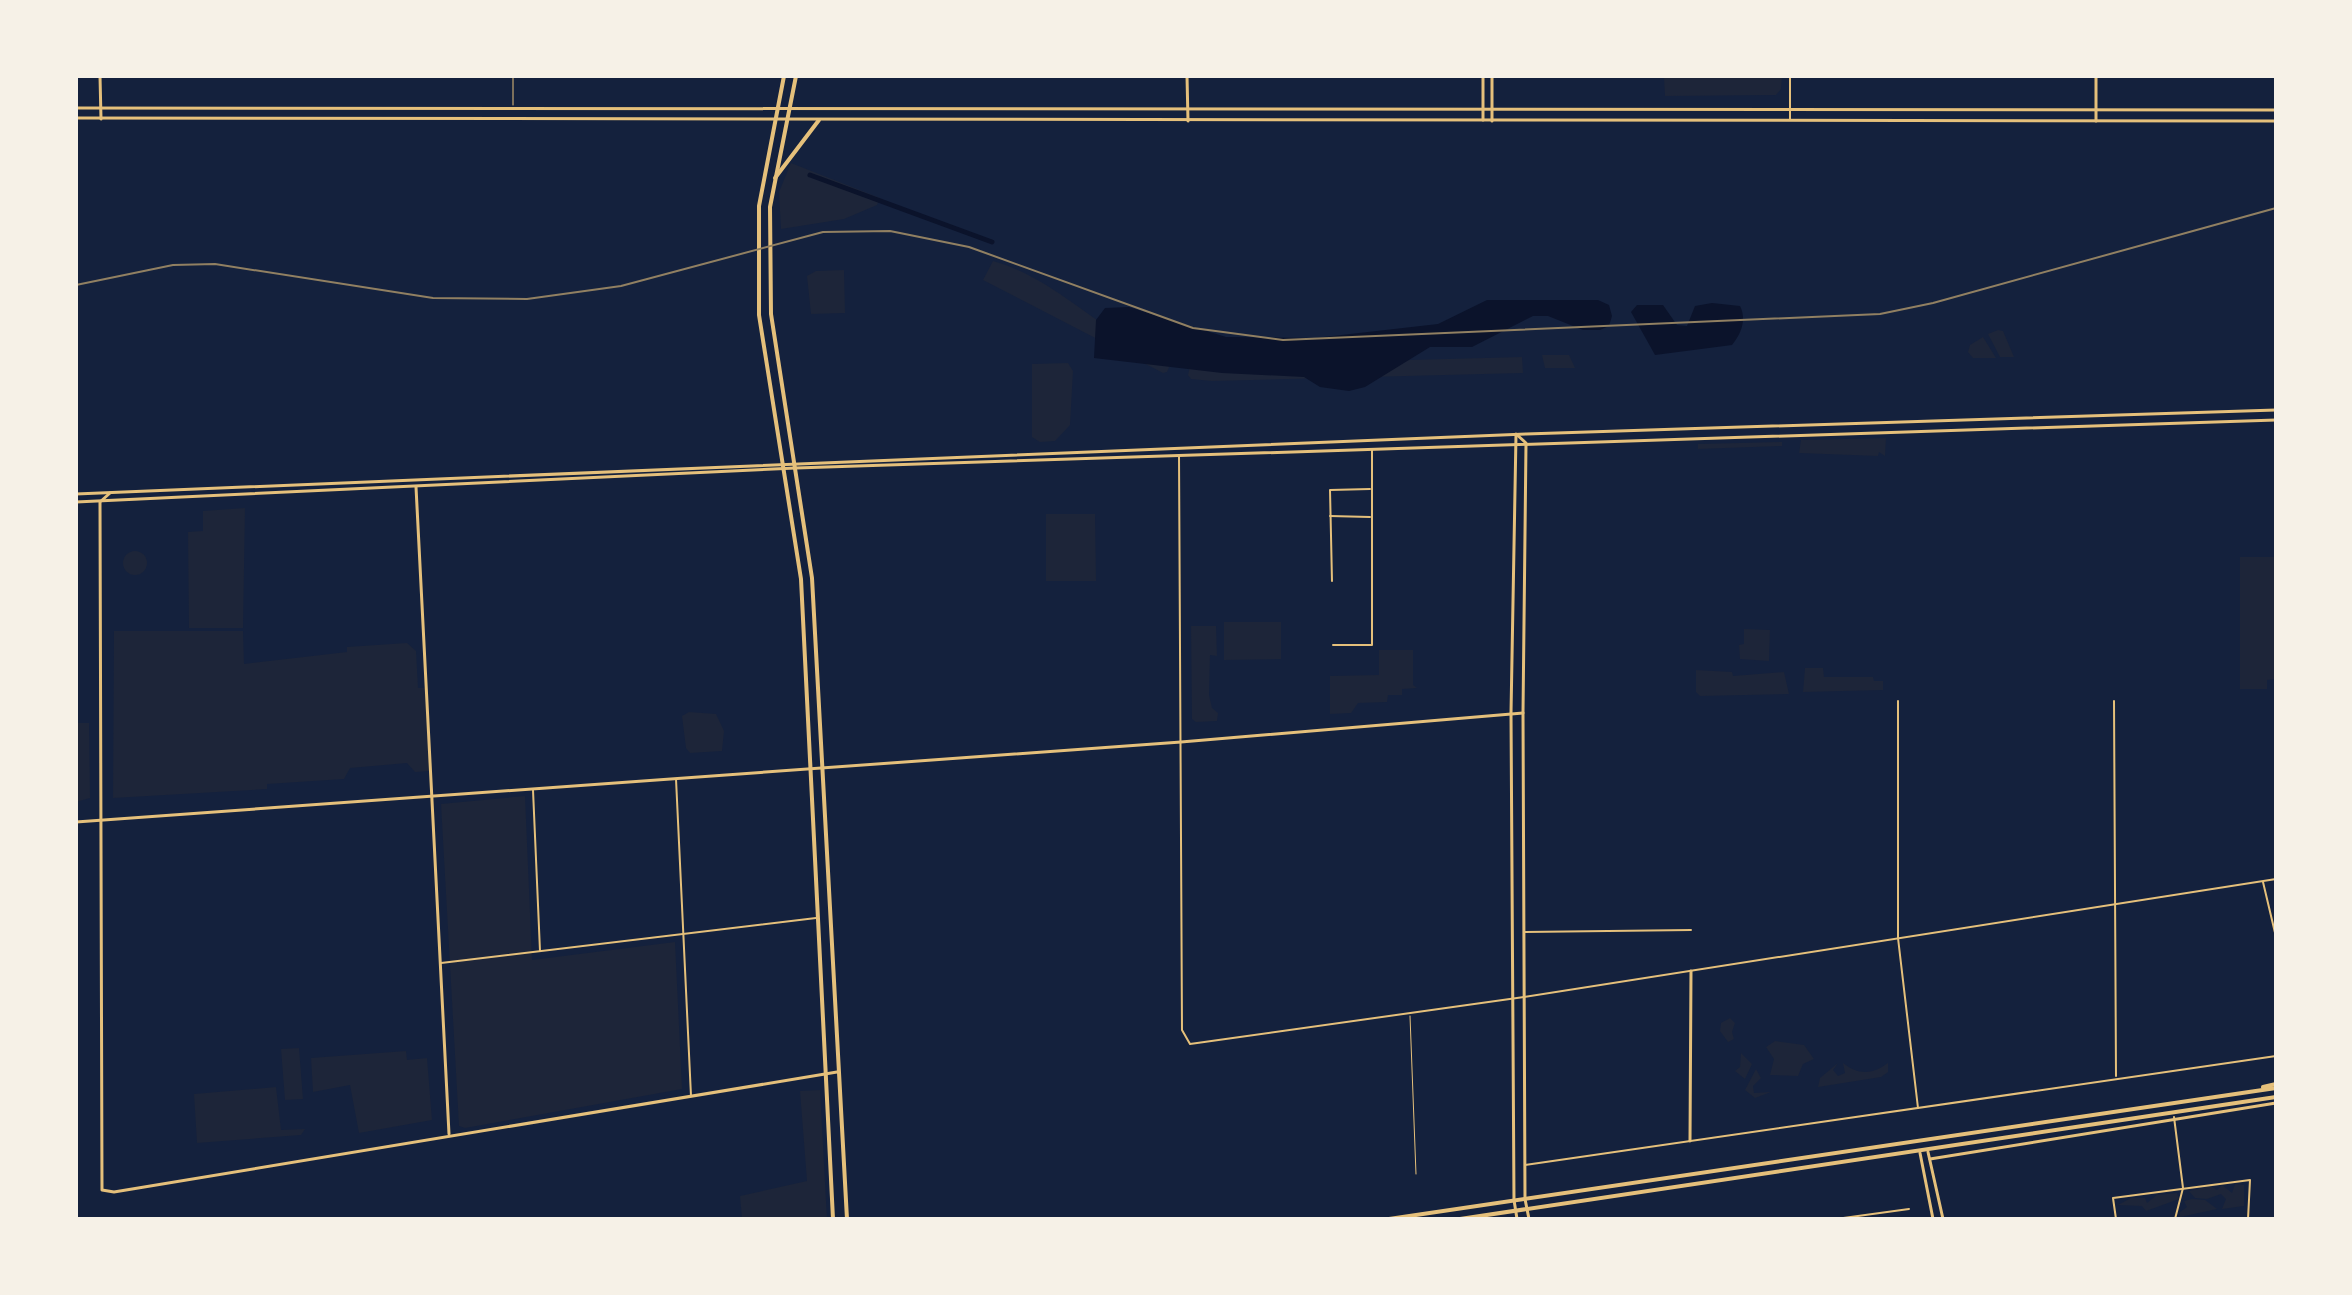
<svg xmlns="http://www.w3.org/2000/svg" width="2352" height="1295" viewBox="0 0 2352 1295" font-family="'PT Serif',serif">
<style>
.green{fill:#1d2539}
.water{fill:#0b132b}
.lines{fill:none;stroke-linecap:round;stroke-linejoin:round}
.canal{stroke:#0b132b;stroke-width:5}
.service{stroke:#e5c07b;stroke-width:1}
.minor{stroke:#e5c07b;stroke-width:2}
.tertiary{stroke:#e5c07b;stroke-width:3}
.secondary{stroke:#e5c07b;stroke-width:3}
.primary{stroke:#e5c07b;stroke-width:4}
.rail{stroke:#918062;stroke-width:2}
</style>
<rect width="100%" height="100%" fill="#14213d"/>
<g class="green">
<path d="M1673 76H1782L1781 89 1776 95 1665 96 1664 78Z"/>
<path d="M791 163 880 198 877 205 844 219 781 229 779 192Z"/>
<path d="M993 261C1047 276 1084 315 1132 343 1144 350 1159 353 1173 358L1167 372 1163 373 983 280Z"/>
<path d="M844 270 845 313 811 314 807 276 816 271Z"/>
<path d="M1998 330 2003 331 2014 357H2000L1988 334Z"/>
<path d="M1983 337 1996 358H1973L1968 352 1970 345Z"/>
<path d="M1542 355H1569L1575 368H1545Z"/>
<path d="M1522 357 1523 373 1212 381 1191 379 1188 375 1190 366Z"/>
<path d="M1068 363 1073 371 1070 425 1055 441 1040 442 1032 437V364Z"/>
<path d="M1886 438 1885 456 1879 452 1878 456 1799 453 1801 440Z"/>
<path d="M1782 442V446L1698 449V444Z"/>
<path d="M245 508 243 628H189L188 532 203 531V511Z"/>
<path d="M1046 514H1095L1096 581H1046Z"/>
<circle cx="135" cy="563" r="12"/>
<path d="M2240 557H2276V679L2267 680V689H2240Z"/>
<path d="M1224 622H1281V659L1224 660Z"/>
<path d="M1216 626 1217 656 1210 655 1209 695 1212 708 1218 713 1217 721 1196 722 1192 719 1191 626Z"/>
<path d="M1744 629 1770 630 1769 661 1740 659 1739 645 1744 644Z"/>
<path d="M114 631H243L244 664 347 652V647L407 643 416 651 418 688H425L430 771 415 772 407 763 350 768 344 779 267 784V789L113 798Z"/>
<path d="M1379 650H1413V685L1417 688 1402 689V695H1388L1387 702 1358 703 1351 713 1330 714V676L1379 675Z"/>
<path d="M1805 668H1823L1824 677H1873L1874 681H1883V690L1803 692Z"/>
<path d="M1696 670 1732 672 1733 676 1784 672 1789 694 1700 696 1696 692Z"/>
<path d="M689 712 716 714 724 731 722 751 690 753 686 748 682 716Z"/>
<path d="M76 723H89L90 798 76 802Z"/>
<path d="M525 796 532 960 675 942 682 1089 465 1128 459 1126 441 804Z"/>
<path d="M1730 1018 1735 1023 1732 1032 1734 1039 1728 1042 1720 1031 1721 1023Z"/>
<path d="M1775 1041 1804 1045 1814 1059 1803 1064 1798 1076 1770 1075 1774 1059 1766 1047Z"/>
<path d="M299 1048 303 1099 285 1100 281 1049Z"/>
<path d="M406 1051 407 1060 427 1058 432 1120 359 1133 350 1085 313 1092 311 1058Z"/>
<path d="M1741 1053 1752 1064 1745 1079 1735 1071 1740 1067Z"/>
<path d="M1838 1063 1833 1070 1838 1076 1845 1073 1843 1063C1858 1075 1872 1075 1888 1063V1072L1881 1077 1818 1087 1820 1078Z"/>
<path d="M1756 1069 1761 1078 1753 1086 1754 1093 1771 1092 1755 1098 1745 1090Z"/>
<path d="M276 1087 281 1130 305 1129 301 1135 197 1143 194 1094Z"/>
<path d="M820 1090 827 1219H742L740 1196 807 1181 800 1091Z"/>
<path d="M2235 1184 2244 1185V1206L2222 1209 2226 1199 2221 1194 2207 1199 2195 1198 2189 1191 2211 1186 2217 1190 2222 1185 2232 1193Z"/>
<path d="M2177 1193 2179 1199 2146 1211 2142 1206 2118 1205 2131 1198H2145L2147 1203 2157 1195Z"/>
<path d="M2192 1199 2205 1200 2217 1209 2180 1217V1212L2187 1207 2184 1201Z"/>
</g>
<g class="water">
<path d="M1487 300H1598L1609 305 1612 316 1609 326 1600 330H1583L1548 316H1533L1472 347H1430L1365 387 1349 391 1320 387 1304 377 1222 373 1094 358 1096 320 1105 308 1129 307 1226 337 1315 338 1438 324Z"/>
<path d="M1712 303 1740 306C1747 320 1741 334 1732 345L1655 355 1631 312 1637 305H1663L1677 325 1687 326 1695 306Z"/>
</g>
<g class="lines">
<path class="canal" d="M810 175 992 242"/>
<g class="service">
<path d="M513 76V105"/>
<path d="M1410 1016 1416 1174"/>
</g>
<g class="minor">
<path d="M1790 76V119"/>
<path d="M1179 455 1182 1030 1190 1044 1524 997 2276 879"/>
<path d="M1330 516 1370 517"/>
<path d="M1332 581 1330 490 1370 489"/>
<path d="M1333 645H1372V450"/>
<path d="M1898 701V938L1918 1108"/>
<path d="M2114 701 2116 1076"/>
<path d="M676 779 691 1096"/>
<path d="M533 790 540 951"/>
<path d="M2263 882 2276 937"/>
<path d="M1525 932 1691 930"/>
<path d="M441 963 816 918"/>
<path d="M2174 1117 2183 1188 2175 1219"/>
<path d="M1525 1165 2276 1056"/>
<path d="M1836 1219 1909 1209"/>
<path d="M2116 1219 2113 1198 2250 1180 2248 1219"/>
</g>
<g class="tertiary">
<path d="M100 76 101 119"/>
<path d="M1187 76 1188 121"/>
<path d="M2096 76V121"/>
<path d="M416 487 449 1134"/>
<path d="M110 493 100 502 102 1190 114 1192 837 1072"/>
<path d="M76 494 1526 434 2276 410"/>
<path d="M76 502 796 468 2276 420"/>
<path d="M76 822 1181 742 1523 713"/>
<path d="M1690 1141 1691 971"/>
<path d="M1930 1159 2276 1103"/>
</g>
<g class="secondary">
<path d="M1483 76V120"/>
<path d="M1492 76V121"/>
<path d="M76 108 2276 110"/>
<path d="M76 118 2276 121"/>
<path d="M1516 434 1526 443 1523 713 1525 1199 1529 1219"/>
<path d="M1516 435 1511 713 1514 1200 1517 1219"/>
<path d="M1928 1152 1943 1219"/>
<path d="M1920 1153 1933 1219"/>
</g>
<g class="primary">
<path d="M784 76 759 206V315L801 579 833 1219"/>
<path d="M796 76 770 207 771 314 812 578 847 1219"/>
<path d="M775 178 819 120"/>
<path d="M2263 1087 2276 1084"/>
<path d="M1389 1219 2276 1088"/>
<path d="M1460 1219 2276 1097"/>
</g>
<path class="rail" d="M76 285 173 265 215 264 433 298 527 299 621 286 823 232 890 231 969 247 1193 328 1283 340 1880 314 1933 303 2276 208"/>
</g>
<rect width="2352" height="1295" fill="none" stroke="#f6f1e7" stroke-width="156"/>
</svg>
